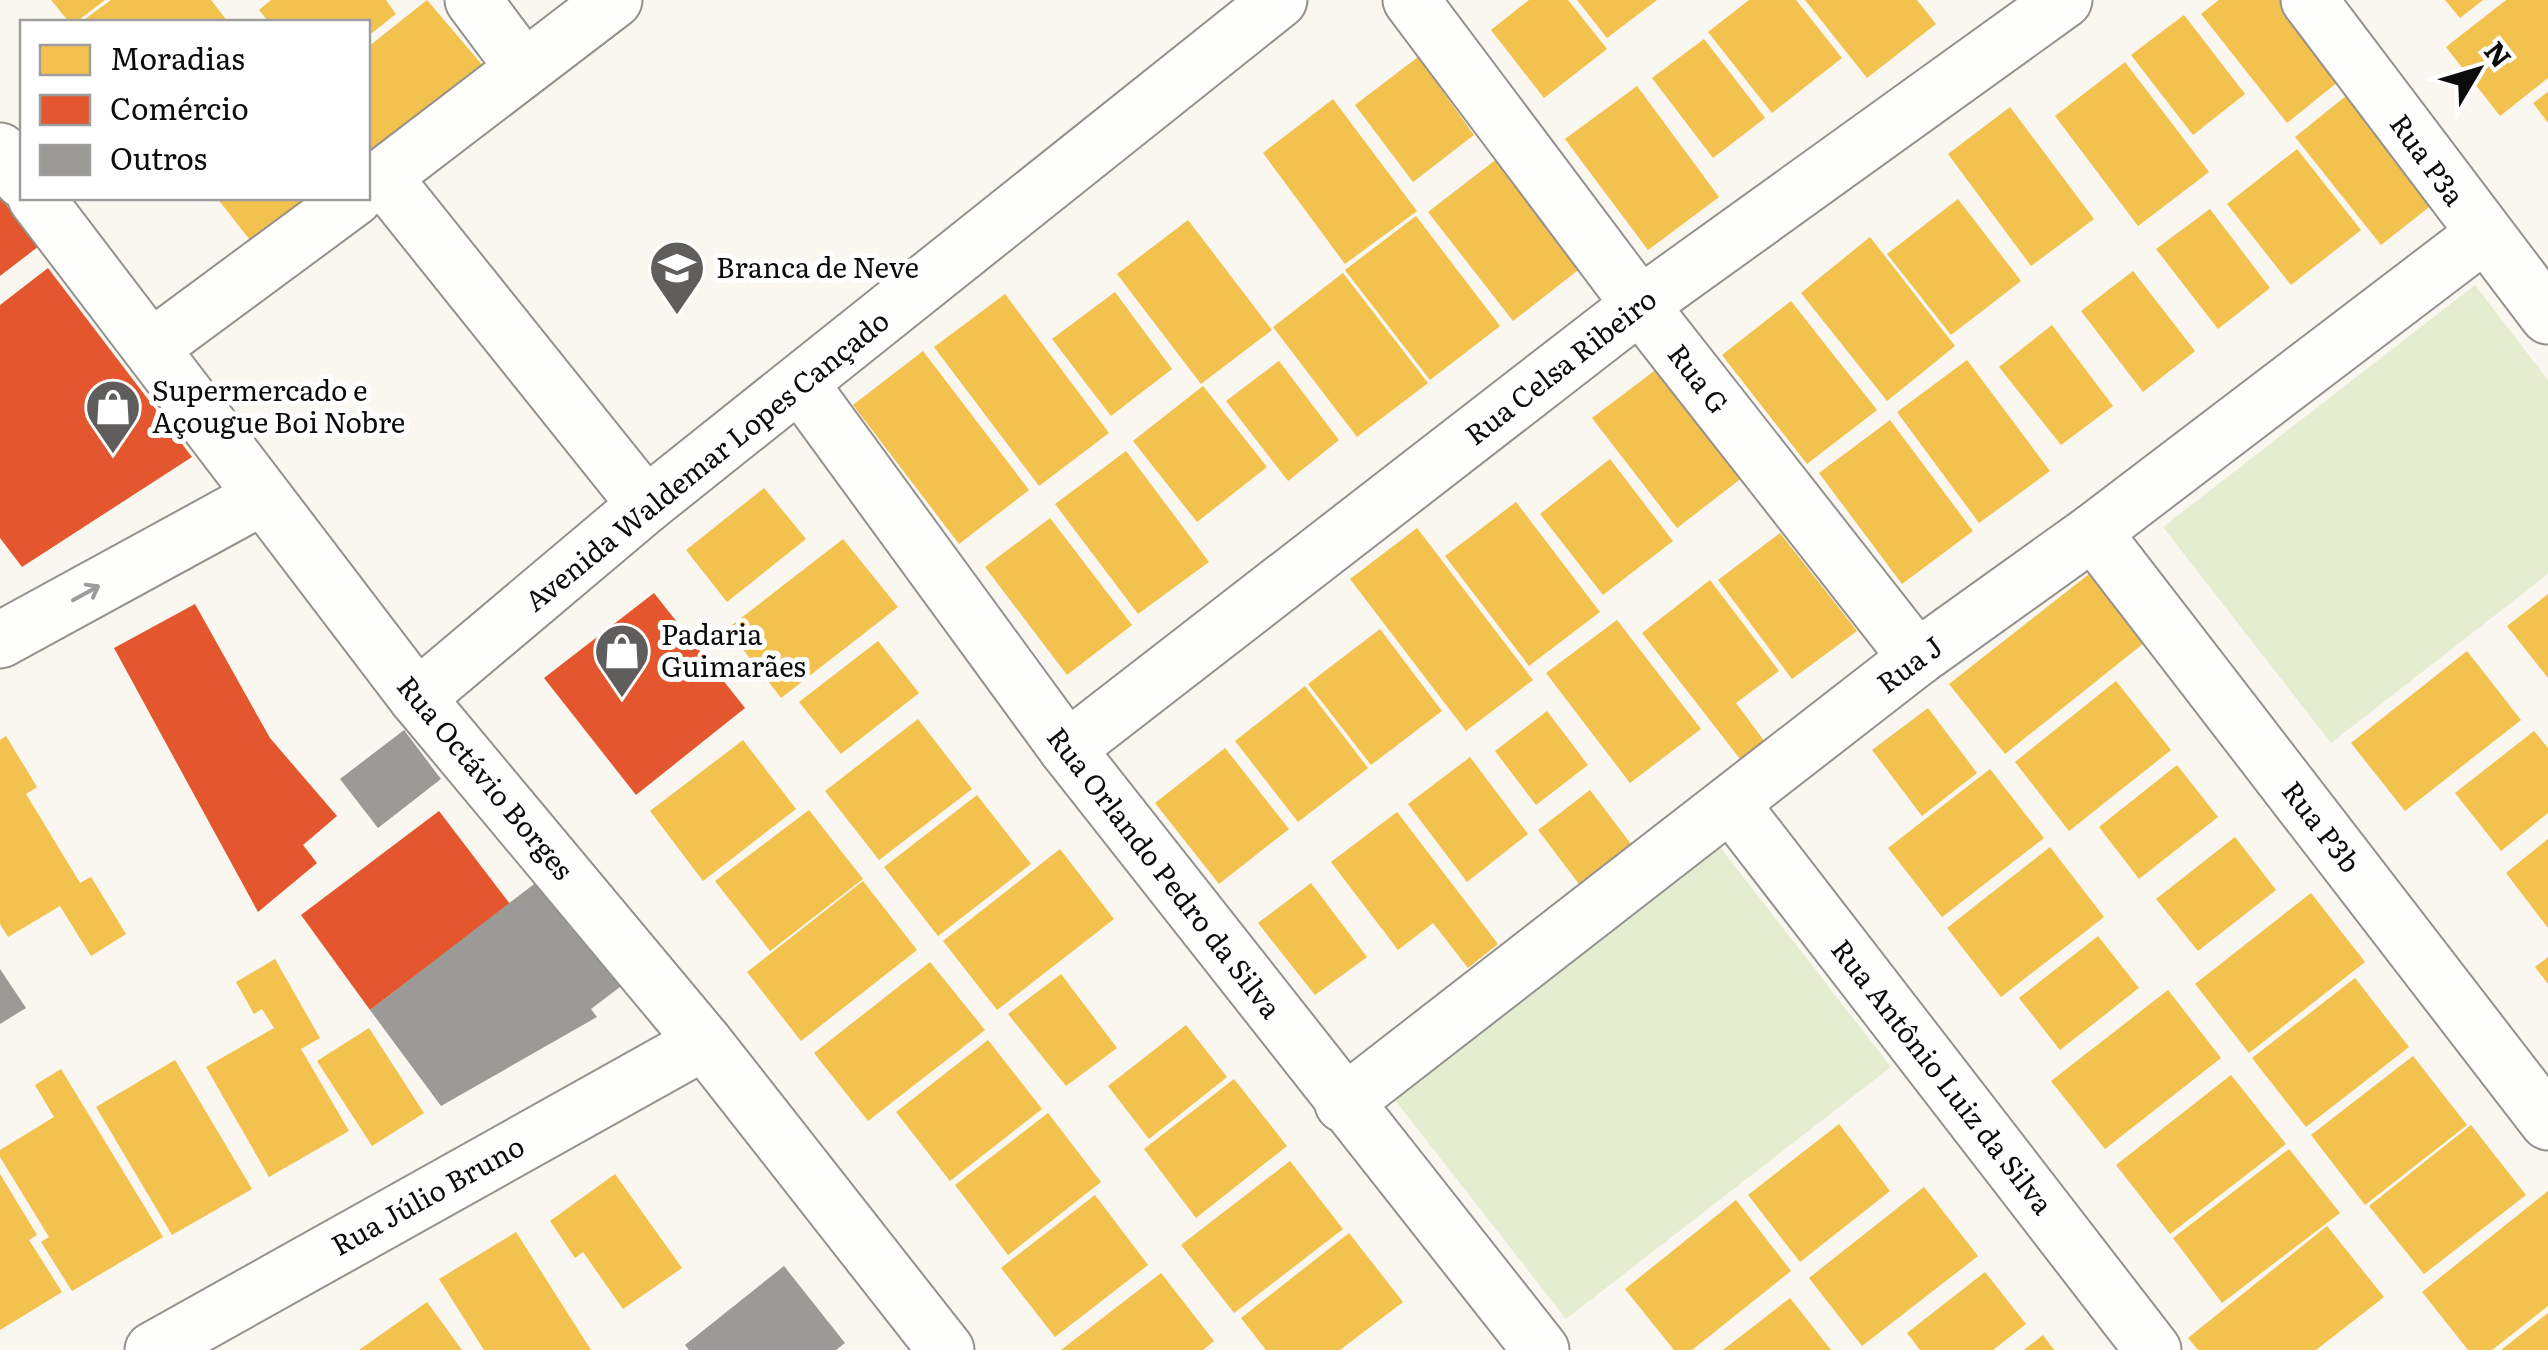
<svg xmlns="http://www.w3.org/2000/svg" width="2548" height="1350" viewBox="0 0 2548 1350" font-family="Literata,serif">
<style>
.green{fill:#e5edd1}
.homes{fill:#f2c14e}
.shops{fill:#e4572e}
.building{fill:#9c9a96}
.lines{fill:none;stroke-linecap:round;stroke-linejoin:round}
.minor-casing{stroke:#93928f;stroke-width:59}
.minor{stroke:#fefefd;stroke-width:55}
.oneway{stroke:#9d9d9d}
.labels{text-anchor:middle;stroke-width:10;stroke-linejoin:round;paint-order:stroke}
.street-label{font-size:28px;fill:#0c0c0c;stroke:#fff}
.poi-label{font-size:28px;fill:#0c0c0c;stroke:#fff;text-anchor:start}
</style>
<rect width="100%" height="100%" fill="#faf7f0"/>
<g class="green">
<path d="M2475 285 2548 380V574L2331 743 2163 527Z"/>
<path d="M1713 838 1891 1067 1566 1319 1387 1090Z"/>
</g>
<g class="homes">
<path d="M51 0H105L76 22H69Z"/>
<path d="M111 0H211L228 22H81Z"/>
<path d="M271 0H386L396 14 368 36V22H269L259 10Z"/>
<path d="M427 0 484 67 368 158V47Z"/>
<path d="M1529 0H1568L1607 49 1544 98 1491 30Z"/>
<path d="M1577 0H1657L1607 38Z"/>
<path d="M1749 0H1796L1842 58 1772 113 1708 32Z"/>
<path d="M1805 0H1917L1936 24 1867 78Z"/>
<path d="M2219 0H2291L2349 73 2287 123 2201 14Z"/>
<path d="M2445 0H2483L2460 18Z"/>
<path d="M2506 0H2548V78L2500 116 2446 47Z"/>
<path d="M2184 15 2245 94 2193 135 2131 55Z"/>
<path d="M1704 39 1765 118 1713 158 1652 78Z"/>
<path d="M1418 57 1474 135 1413 182 1355 105Z"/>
<path d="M2125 62 2209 172 2138 226 2055 116Z"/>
<path d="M1637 86 1719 197 1648 250 1565 139Z"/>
<path d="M2357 87 2443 196 2381 245 2295 137Z"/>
<path d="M2548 92V123L2533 103Z"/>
<path d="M1333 99 1417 211 1345 264 1263 153Z"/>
<path d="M2010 107 2094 219 2031 266 1948 154Z"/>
<path d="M2297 149 2361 230 2291 285 2227 204Z"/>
<path d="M1498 158 1582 267 1513 321 1428 212Z"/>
<path d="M217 198H324L257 249Z"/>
<path d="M1958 199 2021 281 1951 335 1887 254Z"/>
<path d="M2210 209 2270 288 2218 329 2156 249Z"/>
<path d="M1416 216 1500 326 1430 380 1345 270Z"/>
<path d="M1188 220 1272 330 1201 384 1117 274Z"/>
<path d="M1870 237 1955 346 1887 401 1801 293Z"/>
<path d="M2133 271 2195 351 2143 392 2081 311Z"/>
<path d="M1343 273 1428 383 1357 437 1273 327Z"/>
<path d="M1115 292 1172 369 1111 416 1052 339Z"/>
<path d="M1005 294 1109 433 1039 486 934 347Z"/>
<path d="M1791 301 1877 410 1807 464 1722 355Z"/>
<path d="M2052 325 2113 406 2061 445 1999 367Z"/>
<path d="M923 351 1029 490 959 544 853 405Z"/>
<path d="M1967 360 2050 471 1979 523 1897 412Z"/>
<path d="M1279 361 1339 440 1288 481 1226 401Z"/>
<path d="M1662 365 1747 474 1677 528 1592 418Z"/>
<path d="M1203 386 1267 467 1197 522 1133 441Z"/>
<path d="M1890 420 1973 531 1902 584 1819 473Z"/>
<path d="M1126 451 1209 562 1138 614 1055 504Z"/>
<path d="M1610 459 1673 541 1603 595 1540 514Z"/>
<path d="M764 488 806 539 727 602 686 550Z"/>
<path d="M1516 502 1600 612 1529 666 1445 556Z"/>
<path d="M1050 518 1132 625 1067 675 985 567Z"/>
<path d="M1417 528 1533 680 1466 731 1350 579Z"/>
<path d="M1780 533 1857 631 1792 679 1718 580Z"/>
<path d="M843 539 898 607 781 698 727 629Z"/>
<path d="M2089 574 2144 643 2005 754 1949 684Z"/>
<path d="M1710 580 1779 671 1736 703 1768 746 1744 764 1642 633Z"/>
<path d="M2548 594V678L2507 626Z"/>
<path d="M1617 620 1701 729 1630 783 1546 673Z"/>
<path d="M1380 629 1442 711 1371 765 1308 684Z"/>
<path d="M878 641 919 693 841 754 799 702Z"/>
<path d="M2467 651 2521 720 2405 811 2351 743Z"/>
<path d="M2116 681 2171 750 2069 831 2015 762Z"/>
<path d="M1305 686 1368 768 1298 822 1235 741Z"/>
<path d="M1928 708 1977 773 1922 816 1872 750Z"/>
<path d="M1547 711 1588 765 1536 805 1495 751Z"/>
<path d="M918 719 972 789 879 860 825 791Z"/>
<path d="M2534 731 2548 748V813L2501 851 2455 793Z"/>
<path d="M6 736 37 787 26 794 80 883 91 877 126 934 91 956 60 906 8 937 0 924V740Z"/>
<path d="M743 740 796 809 703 881 650 811Z"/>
<path d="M1225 748 1289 829 1219 884 1155 803Z"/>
<path d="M1470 757 1528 834 1467 882 1408 804Z"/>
<path d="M2177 765 2218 817 2139 879 2099 827Z"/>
<path d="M1990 769 2044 838 1942 917 1888 848Z"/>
<path d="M1590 790 1631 844 1579 884 1538 830Z"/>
<path d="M977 795 1031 864 938 936 884 867Z"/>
<path d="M809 810 863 879 770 951 715 881Z"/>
<path d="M1397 812 1498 944 1468 968 1433 923 1398 950 1331 862Z"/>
<path d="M2235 837 2276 890 2198 951 2156 899Z"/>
<path d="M2548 839V928L2506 873Z"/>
<path d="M2050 847 2104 917 2001 997 1947 928Z"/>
<path d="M1060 849 1114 919 997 1010 943 941Z"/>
<path d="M863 881 917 950 801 1041 747 972Z"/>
<path d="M1311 883 1367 957 1315 995 1258 923Z"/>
<path d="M2311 893 2365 962 2249 1053 2195 984Z"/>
<path d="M2098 936 2139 988 2060 1050 2019 998Z"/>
<path d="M2548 957V984L2535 967Z"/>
<path d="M275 959 320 1038 301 1049 349 1131 269 1177 206 1067 274 1028 262 1009 254 1014 236 982Z"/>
<path d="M930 962 985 1030 868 1121 814 1053Z"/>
<path d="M1061 974 1117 1048 1066 1086 1008 1014Z"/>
<path d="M2355 978 2409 1047 2306 1127 2252 1058Z"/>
<path d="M2168 990 2221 1058 2105 1149 2051 1081Z"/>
<path d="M1186 1025 1227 1077 1149 1139 1108 1086Z"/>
<path d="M369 1028 424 1113 372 1146 317 1061Z"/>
<path d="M988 1040 1042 1109 950 1181 896 1112Z"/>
<path d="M2413 1056 2467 1125 2365 1205 2311 1135Z"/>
<path d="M175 1060 252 1189 172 1235 96 1107Z"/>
<path d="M61 1069 163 1237 72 1291 41 1242 49 1237 0 1157V1150L54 1117 35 1085Z"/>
<path d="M2231 1075 2286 1144 2170 1234 2116 1165Z"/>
<path d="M1234 1079 1287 1146 1196 1218 1144 1149Z"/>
<path d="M1048 1113 1101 1182 1008 1255 955 1185Z"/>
<path d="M1839 1124 1890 1191 1800 1262 1748 1195Z"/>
<path d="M2471 1125 2526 1195 2424 1274 2369 1206Z"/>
<path d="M2289 1149 2340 1213 2222 1303 2173 1238Z"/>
<path d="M1290 1161 1343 1229 1234 1313 1181 1245Z"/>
<path d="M0 1174 37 1235 29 1240 62 1292 0 1330Z"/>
<path d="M615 1174 682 1268 623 1309 583 1252 575 1258 550 1221Z"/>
<path d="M1924 1187 1978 1256 1862 1346 1809 1278Z"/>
<path d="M2548 1191V1306L2492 1350H2468L2422 1292Z"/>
<path d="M1095 1195 1148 1265 1055 1337 1001 1268Z"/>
<path d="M1736 1200 1791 1271 1692 1350H1674L1625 1289Z"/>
<path d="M2327 1226 2384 1297 2316 1350H2198L2188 1338Z"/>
<path d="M516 1232 591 1350H484L439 1279Z"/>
<path d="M1349 1233 1403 1302 1340 1350H1266L1241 1318Z"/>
<path d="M1985 1272 2026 1324 1993 1350H1920L1907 1333Z"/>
<path d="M1161 1273 1214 1341 1203 1350H1061Z"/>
<path d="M1790 1298 1831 1350H1723Z"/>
<path d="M427 1302 462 1350H359Z"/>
<path d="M2548 1313V1350H2501Z"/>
<path d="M2043 1335 2054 1350H2024Z"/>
</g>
<g class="shops">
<path d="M0 197 39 246 0 276Z"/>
<path d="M48 268 192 457 22 567 0 538V305Z"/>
<path d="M654 593 745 708 636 795 544 678Z"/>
<path d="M195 604 270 738 337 816 303 845 317 863 258 912 114 648Z"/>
<path d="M439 811 510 904 370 1010 301 915Z"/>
</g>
<g class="building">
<path d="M404 730 441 779 378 828 340 779Z"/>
<path d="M542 878 624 984 591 1009 597 1017 441 1106 370 1010Z"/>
<path d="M0 969 26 1008 0 1024Z"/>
<path d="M784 1266 845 1343 836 1350H689L685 1345Z"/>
</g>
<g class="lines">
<g class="minor-casing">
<g id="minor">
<path d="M473 0 523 67"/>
<path d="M1411 0 1640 305 1917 658"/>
<path d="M2309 0 2548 316"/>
<path d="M0 151 22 180"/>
<path d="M383 177 646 505"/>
<path d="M368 188 614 0"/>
<path d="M36 198 417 698 704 1042 946 1350"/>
<path d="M151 348 354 198"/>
<path d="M801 385 1067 749 1541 1350"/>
<path d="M2093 532 2548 1122"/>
<path d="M0 640 262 497"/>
<path d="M417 698 646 505 1279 0"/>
<path d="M1067 749 1640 305 2064 0"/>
<path d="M1731 804 2153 1350"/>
<path d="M1343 1104 1917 658 2093 532 2483 235"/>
<path d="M153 1350 704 1042"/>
</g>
</g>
<use href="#minor" class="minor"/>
</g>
<defs><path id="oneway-shaft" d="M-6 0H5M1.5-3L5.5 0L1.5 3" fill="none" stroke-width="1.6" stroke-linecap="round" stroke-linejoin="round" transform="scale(2.5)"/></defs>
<use class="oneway" href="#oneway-shaft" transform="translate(86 593) rotate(-29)"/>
<defs>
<g id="school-pin" transform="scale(2.875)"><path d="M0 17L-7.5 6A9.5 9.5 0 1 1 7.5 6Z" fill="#5f5e5c" stroke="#fff"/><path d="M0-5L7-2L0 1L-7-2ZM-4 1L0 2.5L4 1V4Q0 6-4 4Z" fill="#fff"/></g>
<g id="shop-pin" transform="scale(2.875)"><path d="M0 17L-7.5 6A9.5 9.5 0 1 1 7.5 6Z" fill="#5f5e5c" stroke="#fff"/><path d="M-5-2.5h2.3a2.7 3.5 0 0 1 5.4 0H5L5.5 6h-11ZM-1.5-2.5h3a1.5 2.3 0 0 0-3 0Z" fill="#fff"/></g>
</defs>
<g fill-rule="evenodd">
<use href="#school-pin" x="677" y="268"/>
<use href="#shop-pin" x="113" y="407"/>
<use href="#shop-pin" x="622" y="651"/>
</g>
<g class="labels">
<g class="street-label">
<text transform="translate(2427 160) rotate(54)" y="10">Rua P3a</text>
<text transform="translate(1561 367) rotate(-38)" y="10">Rua Celsa Ribeiro</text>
<text transform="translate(1698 379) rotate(52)" y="10">Rua G</text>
<text transform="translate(707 461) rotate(-39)" y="10">Avenida Waldemar Lopes Cançado</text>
<text transform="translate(1910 665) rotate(-37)" y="10">Rua J</text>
<text transform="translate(485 778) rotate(50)" y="10">Rua Octávio Borges</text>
<text transform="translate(2321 827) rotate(52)" y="10">Rua P3b</text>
<text transform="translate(1164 873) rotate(52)" y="10">Rua Orlando Pedro da Silva</text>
<text transform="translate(1942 1077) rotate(52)" y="10">Rua Antônio Luiz da Silva</text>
<text transform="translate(428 1196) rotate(-29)" y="10">Rua Júlio Bruno</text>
</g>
<g class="poi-label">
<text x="716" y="278">Branca de Neve</text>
<text x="152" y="401">Supermercado e<tspan x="152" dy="32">Açougue Boi Nobre</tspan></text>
<text x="661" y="645">Padaria<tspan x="661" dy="32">Guimarães</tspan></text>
</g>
</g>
<rect x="20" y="20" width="350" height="180" fill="#ffffff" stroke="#9e9e9e" stroke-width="2.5"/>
<rect x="40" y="45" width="50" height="30" fill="#f2c14e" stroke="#9e9e9e" stroke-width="2.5"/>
<text x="110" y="70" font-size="30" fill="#0c0c0c">Moradias</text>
<rect x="40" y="95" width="50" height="30" fill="#e4572e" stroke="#9e9e9e" stroke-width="2.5"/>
<text x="110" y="120" font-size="30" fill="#0c0c0c">Comércio</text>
<rect x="40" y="145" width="50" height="30" fill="#9c9a96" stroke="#9e9e9e" stroke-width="2.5"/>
<text x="110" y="170" font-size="30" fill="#0c0c0c">Outros</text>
<g transform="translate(2478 70) rotate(52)" stroke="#ffffff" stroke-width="8" paint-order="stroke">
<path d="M0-8L18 38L0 25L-18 38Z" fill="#0c0c0c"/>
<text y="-15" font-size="28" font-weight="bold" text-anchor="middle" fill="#0c0c0c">N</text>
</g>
</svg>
